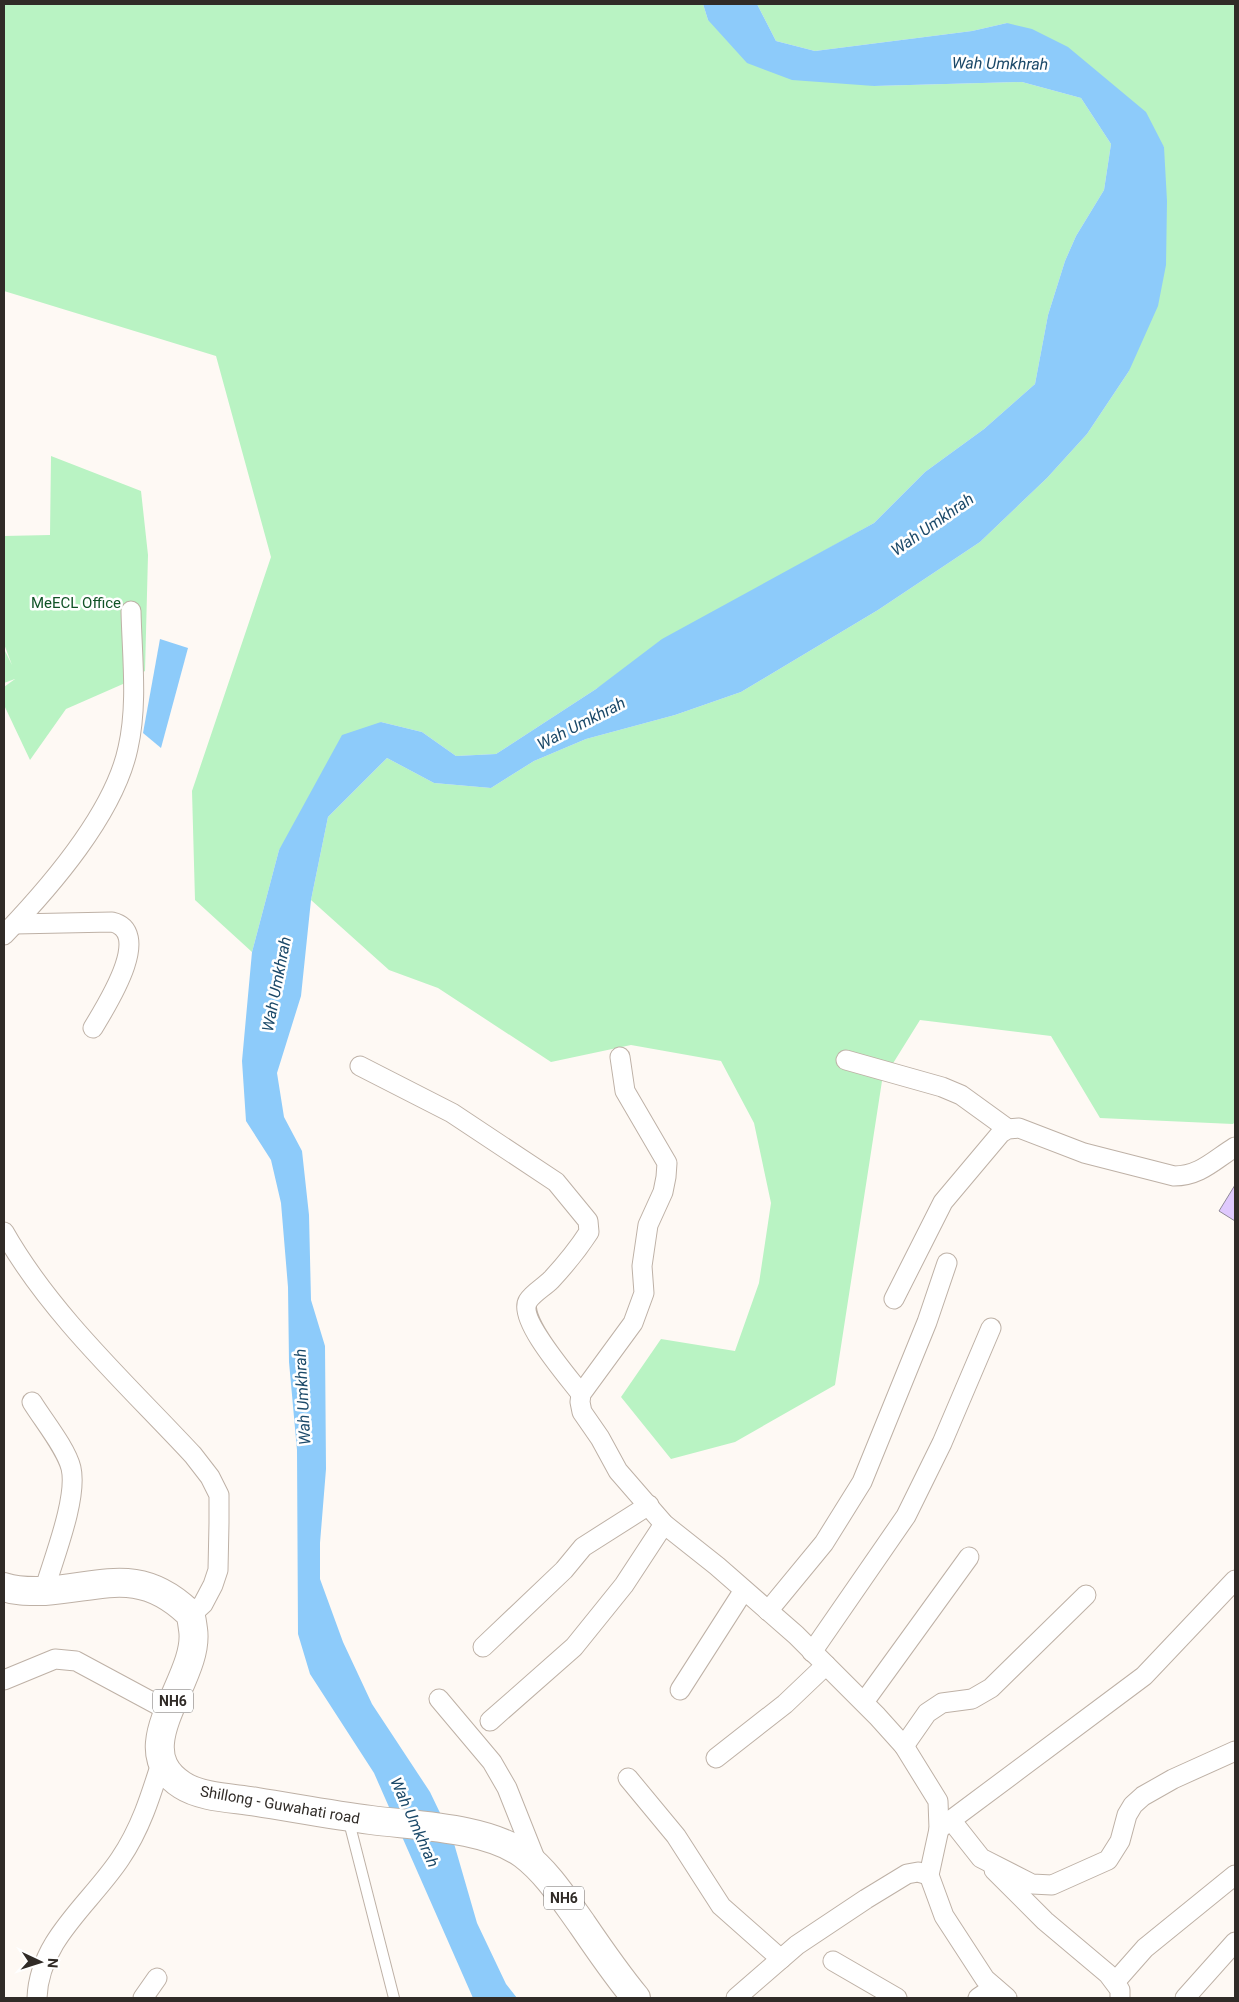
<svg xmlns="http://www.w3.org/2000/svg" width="1239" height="2002" viewBox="0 0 1239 2002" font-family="Roboto,sans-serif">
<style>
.green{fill:#b9f3c3}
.water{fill:#8dcbfa}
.building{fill:#dfc9fd;stroke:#908a98}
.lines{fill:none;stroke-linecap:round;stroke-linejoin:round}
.service-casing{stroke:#beb1a6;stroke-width:12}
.minor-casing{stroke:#beb1a6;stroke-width:21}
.trunk-casing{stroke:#beb1a6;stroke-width:30}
.service{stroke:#fff;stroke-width:10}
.minor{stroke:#fff;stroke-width:19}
.trunk{stroke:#fff;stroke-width:28}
.labels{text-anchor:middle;stroke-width:5;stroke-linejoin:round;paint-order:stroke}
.shield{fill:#fff;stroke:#6e6b68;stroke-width:1}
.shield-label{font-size:14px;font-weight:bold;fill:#302b27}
.park-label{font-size:15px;fill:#115327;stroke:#fff}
.street-label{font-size:15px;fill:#302b27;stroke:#fff}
.water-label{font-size:16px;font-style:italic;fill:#1b4969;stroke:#fff}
</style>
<rect width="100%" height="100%" fill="#fef9f4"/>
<g class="green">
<path d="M4 4H703L708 20 874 86 1022 82 1081 98 1111 144 1104 190 1076 236 1065 261 1048 315 1035 384 984 429 925 472 874 523 797 566 596 689 496 754 456 756 422 732 381 722 279 850 252 952 195 900 192 791 271 557 216 356 4 291Z"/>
<path d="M757 4H1235V1122L1233 1124 1100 1118 1051 1036 920 1020 882 1081 835 1385 735 1442 671 1459 621 1397 661 1339 735 1351 759 1283 771 1203 754 1123 721 1061 631 1045 551 1062 438 988 389 970 311 900 328 817 387 758 434 783 491 788 534 761 586 739 675 715 741 692 878 610 980 542 1047 478 1087 434 1129 371 1164 147 1007 23 972 31 815 51 776 41Z"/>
<path d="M51 456 141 491 148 555 145 671 123 684 66 709 30 760 4 705V687L15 679 4 683V649L12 665 4 644V536L50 535Z"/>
</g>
<g class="water">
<path d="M703 4H757L776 41 815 51 972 31 1007 23 1032 29 1068 47 1146 112 1164 147 1167 201 1166 265 1158 306 1129 371 1087 434 1047 478 980 542 878 610 741 692 675 715 586 739 534 761 491 788 434 783 387 758 328 817 311 900 301 996 277 1073 284 1117 302 1151 309 1215 311 1300 325 1346 326 1469 320 1543V1579L343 1642 372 1704 430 1792 453 1840 477 1923 506 1984 517 1998H473L374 1773 310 1674 298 1634 297 1450 289 1362 288 1287 281 1203 271 1160 246 1121 242 1061 252 952 279 850 342 735 381 722 422 732 456 756 496 754 596 689 662 639 874 523 925 472 984 429 1035 384 1048 315 1065 261 1076 236 1104 190 1111 144 1081 98 1022 82 874 86 792 80 747 63 708 20Z"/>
<path d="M160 639 188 648 161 748 143 733Z"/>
</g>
<path class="building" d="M1235 1185V1221L1219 1211Z"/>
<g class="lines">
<g class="service-casing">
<path id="service" d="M348 1818 394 1998"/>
</g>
<g class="minor-casing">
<g id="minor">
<path d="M15 924 112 922C155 932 104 1009 93 1028"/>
<path d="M4 935C50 887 114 814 128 748 138 704 132 656 131 611"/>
<path d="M620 1057 625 1091 667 1163 666 1177 663 1192 648 1225 642 1266 644 1293 633 1323 581 1394 580 1402 582 1412 600 1438 618 1471 664 1524 717 1566 796 1635 877 1716 904 1746 938 1801 939 1829 929 1875 944 1916 985 1979 1007 1998"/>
<path d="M846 1060 942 1087 961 1095 1008 1129"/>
<path d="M360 1066 452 1113 556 1182 588 1221 589 1232C578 1249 565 1265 551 1280 544 1287 533 1293 528 1301 517 1319 570 1379 581 1394"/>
<path d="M4 1232C51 1315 128 1385 193 1455L210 1477 219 1495V1523L218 1570 213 1585 203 1604 191 1615"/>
<path d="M894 1299 943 1202 1001 1133 1008 1129 1019 1128 1084 1153 1174 1176C1200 1176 1214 1160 1235 1147"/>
<path d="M32 1402C43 1420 66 1448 71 1468 78 1498 53 1560 44 1591"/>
<path d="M768 1611 824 1543 862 1482 927 1322 947 1263"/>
<path d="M483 1647 564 1570 583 1547 649 1505"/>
<path d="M812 1652 906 1516 942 1443 991 1328"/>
<path d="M4 1680 55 1659 76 1661 169 1711"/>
<path d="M680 1690 744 1590"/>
<path d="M439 1699 492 1762 507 1788 538 1866"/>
<path d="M864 1702 969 1557"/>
<path d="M490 1721 574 1647 624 1585 664 1524"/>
<path d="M904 1746 927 1713 942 1703 972 1699 991 1688 1086 1595"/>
<path d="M716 1758 785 1704 826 1665"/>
<path d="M628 1778 676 1836 721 1906 781 1959"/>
<path d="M951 1820 981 1858 1032 1884 1052 1885 1108 1860 1120 1841 1127 1815 1133 1805 1143 1796 1173 1779 1235 1751"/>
<path d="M939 1829 1144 1676 1235 1580"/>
<path d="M994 1870 1045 1921 1108 1974 1120 1990V1998"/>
<path d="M833 1961 897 1998"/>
<path d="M1115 1982 1145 1948 1235 1875"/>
<path d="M37 1998C39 1940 90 1904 120 1859 141 1828 151 1795 162 1760"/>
<path d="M143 1998 157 1978"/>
<path d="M736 1998 797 1945 866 1899 907 1874 918 1872 929 1875"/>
<path d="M978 1998 994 1987"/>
<path d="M1185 1998 1235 1942"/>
</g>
</g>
<g class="trunk-casing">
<path id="trunk" d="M4 1587C17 1592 31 1591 45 1591 102 1587 139 1566 188 1612 192 1616 192 1623 193 1629 201 1679 123 1747 182 1785 202 1798 234 1798 257 1802 295 1808 333 1815 371 1820 416 1826 485 1827 523 1854 547 1872 564 1899 582 1924 599 1949 617 1975 636 1998"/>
</g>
<use href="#service" class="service"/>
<use href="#minor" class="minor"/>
<use href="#trunk" class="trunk"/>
</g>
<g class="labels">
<g class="shield">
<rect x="153" y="1689.5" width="40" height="23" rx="4"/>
<rect x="544" y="1886.5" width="40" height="23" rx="4"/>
</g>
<g class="shield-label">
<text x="173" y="1706">NH6</text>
<text x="564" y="1903">NH6</text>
</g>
<g class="park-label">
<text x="76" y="608">MeECL Office</text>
</g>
<g class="street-label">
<text transform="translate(280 1805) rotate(10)" y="5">Shillong - Guwahati road</text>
</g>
<g class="water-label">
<text transform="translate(1000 63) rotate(1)" y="6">Wah Umkhrah</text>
<text transform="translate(932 524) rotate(-35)" y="6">Wah Umkhrah</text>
<text transform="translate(581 723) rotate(-27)" y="6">Wah Umkhrah</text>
<text transform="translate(276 984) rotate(-79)" y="6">Wah Umkhrah</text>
<text transform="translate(302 1397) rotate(-93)" y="6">Wah Umkhrah</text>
<text transform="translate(415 1822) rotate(66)" y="6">Wah Umkhrah</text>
</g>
</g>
<rect width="1239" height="2002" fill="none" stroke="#302b27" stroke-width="10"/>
<g transform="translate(40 1962) rotate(94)" stroke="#ffffff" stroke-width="4" paint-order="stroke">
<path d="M0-4L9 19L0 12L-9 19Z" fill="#302b27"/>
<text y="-8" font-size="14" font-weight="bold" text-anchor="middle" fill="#302b27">N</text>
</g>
</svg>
